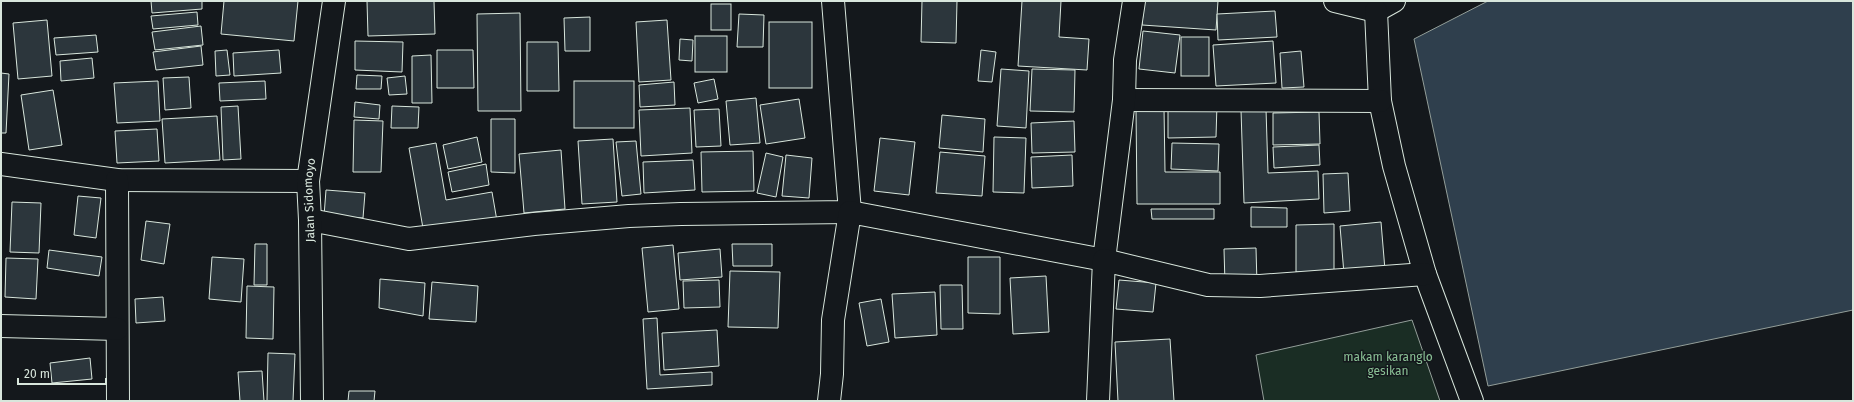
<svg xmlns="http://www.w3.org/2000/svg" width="1854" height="402" viewBox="0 0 1854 402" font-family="'Fira Sans',sans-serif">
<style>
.green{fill:#1a2d24;stroke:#939e99}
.water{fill:#2f3f4d;stroke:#939e99}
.building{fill:#2c363c;stroke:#d8e6dc}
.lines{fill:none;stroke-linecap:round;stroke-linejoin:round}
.minor-casing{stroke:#d8e6dc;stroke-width:24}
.major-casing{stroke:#d8e6dc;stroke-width:24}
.minor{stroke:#14181c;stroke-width:22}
.major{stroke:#14181c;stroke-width:22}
.labels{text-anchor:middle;stroke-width:3;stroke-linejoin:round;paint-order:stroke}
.street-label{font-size:12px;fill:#d8e6dc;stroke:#14181c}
.park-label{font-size:12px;fill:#8ac095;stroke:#14181c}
</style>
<rect width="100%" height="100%" fill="#14181c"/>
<path class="green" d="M1412 320 1440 401H1264L1256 355Z"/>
<path class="water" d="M1488 1H1853V310L1488 386 1414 39Z"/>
<g class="building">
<path d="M151 1H202V9L152 13Z"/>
<path d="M224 1H298L294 41 221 34Z"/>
<path d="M367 1H434L435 34 368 36Z"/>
<path d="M922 1H957L956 43 921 42Z"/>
<path d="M1022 1H1061L1059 37 1089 39 1087 70 1018 66Z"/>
<path d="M1144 1H1218L1216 30 1142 25Z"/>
<rect x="711" y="4" width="20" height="26"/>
<path d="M1275 11 1277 37 1218 40 1217 14Z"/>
<path d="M197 12 198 25 153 29 151 16Z"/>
<path d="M520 13 521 111H478L477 14Z"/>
<path d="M739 14 764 15 763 47H737Z"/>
<path d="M590 17V51H565L564 18Z"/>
<path d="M47 20 52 76 18 79 13 23Z"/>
<path d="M667 20 671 80 639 82 636 22Z"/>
<rect x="769" y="22" width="43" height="66"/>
<path d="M201 26 203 45 155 50 152 32Z"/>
<path d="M1143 31 1180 35 1175 73 1139 69Z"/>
<path d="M96 35 98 52 56 55 54 38Z"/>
<rect x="695" y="36" width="32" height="36"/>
<rect x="1181" y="37" width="28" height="39"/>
<path d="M680 39 693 40 692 61 679 60Z"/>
<path d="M355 41 403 42 402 72 355 70Z"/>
<path d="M1273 41 1276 83 1216 86 1213 45Z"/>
<path d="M527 42H558L559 91H527Z"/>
<path d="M201 46 203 65 156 70 153 52Z"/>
<path d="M227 50 230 75 216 76 215 51Z"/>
<path d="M279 50 281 73 234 76 233 53Z"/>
<path d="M437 50H473L474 88H437Z"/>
<path d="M981 50 996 52 992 82 978 81Z"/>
<path d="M1301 51 1304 87 1282 88 1280 53Z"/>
<path d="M431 55 432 103H412V56Z"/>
<path d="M92 58 94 78 61 81 60 61Z"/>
<path d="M1001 69 1029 71 1026 128 997 126Z"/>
<path d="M1032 69 1075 70 1074 112 1030 111Z"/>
<path d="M1 73 9 74 6 133H1Z"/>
<path d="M357 75 382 76 381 89H356Z"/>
<path d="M405 76 407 94 389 95 387 78Z"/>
<path d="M189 77 191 108 165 110 163 78Z"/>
<path d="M714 79 718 99 698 103 694 83Z"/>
<path d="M158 81 160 121 117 123 114 83Z"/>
<path d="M265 81 266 99 220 101 219 83Z"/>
<rect x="574" y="81" width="60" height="47"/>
<path d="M674 82 675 105 640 107 639 85Z"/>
<path d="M53 90 62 145 29 150 21 95Z"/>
<path d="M756 98 760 143 730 145 726 101Z"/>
<path d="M799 99 805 138 766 144 760 105Z"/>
<path d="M355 102 380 105 379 119 354 117Z"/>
<path d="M1168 104H1217L1216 137 1168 138Z"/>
<path d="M238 106 241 159 223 160 221 107Z"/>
<path d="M392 106 419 107 418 128H391Z"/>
<path d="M690 108 692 153 641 156 639 110Z"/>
<path d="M1136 108H1164L1165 172H1220V204H1137Z"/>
<path d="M719 109 721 146 696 147 694 110Z"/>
<path d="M1266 109 1268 173 1318 171 1319 199 1244 203 1241 110Z"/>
<path d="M1319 112 1320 144 1273 145V113Z"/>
<path d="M942 115 985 119 983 152 939 148Z"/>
<path d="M217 116 220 160 165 163 162 119Z"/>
<path d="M491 119H515V173L491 172Z"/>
<path d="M354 120 383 121 381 172H353Z"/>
<path d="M1074 121 1075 152 1032 153 1031 123Z"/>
<path d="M157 129 159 161 117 163 115 131Z"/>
<path d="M477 137 482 162 448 169 443 145Z"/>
<path d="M994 137 1026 138 1024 193 993 192Z"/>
<path d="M880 138 915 142 909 195 874 191Z"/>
<path d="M613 139 617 202 582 204 578 141Z"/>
<path d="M636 141 641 194 622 196 616 142Z"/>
<path d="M436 143 446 200 492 192 497 221 424 234 409 148Z"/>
<path d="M1172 143 1219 144 1218 171 1171 169Z"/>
<path d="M1319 145 1320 165 1274 168 1273 147Z"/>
<path d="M561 150 565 209 524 213 519 154Z"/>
<path d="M753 151 754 191 702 192 701 152Z"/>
<path d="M940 152 985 156 982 196 936 193Z"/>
<path d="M766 153 783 157 776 197 757 193Z"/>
<path d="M786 155 812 158 809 198 782 196Z"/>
<path d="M1072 155 1073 186 1032 188 1031 157Z"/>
<path d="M693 160 695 190 644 193 643 162Z"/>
<path d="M486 164 489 185 452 192 448 172Z"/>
<path d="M1348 173 1350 211 1324 213 1323 174Z"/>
<path d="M326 190 365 193 363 218 324 216Z"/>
<path d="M78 196 101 198 96 238 74 235Z"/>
<path d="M12 202 41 203 39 253 10 252Z"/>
<path d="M1251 207 1287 208V227H1251Z"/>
<path d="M1151 209H1214V219H1152Z"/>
<path d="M146 221 170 224 164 264 141 260Z"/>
<path d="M1381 222 1385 270 1344 274 1340 226Z"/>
<path d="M1334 224V272H1296V225Z"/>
<path d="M255 244H267V285H254Z"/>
<path d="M732 244H772V266H733Z"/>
<path d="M673 245 679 309 648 312 642 248Z"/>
<path d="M1256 248 1257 284H1225L1224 249Z"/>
<path d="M720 249 722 277 680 280 678 253Z"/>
<path d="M49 250 102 257 99 276 47 268Z"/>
<path d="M212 257 244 259 241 302 209 299Z"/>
<path d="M968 257H1000V314L968 313Z"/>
<path d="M6 258 38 259 36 299 5 297Z"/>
<path d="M730 271 780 272 778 328 728 327Z"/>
<path d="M1046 276 1049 332 1013 334 1010 278Z"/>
<path d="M380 279 425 283 423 316 379 308Z"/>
<path d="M719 280 720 307 684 308 683 281Z"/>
<path d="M1119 280 1156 283 1153 312 1116 309Z"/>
<path d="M432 282 478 286 476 322 429 319Z"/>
<path d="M940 285H962L963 329H941Z"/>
<path d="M247 286 274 287 273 339 246 338Z"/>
<path d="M935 292 937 335 895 338 892 294Z"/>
<path d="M163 297 165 321 136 323 135 299Z"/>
<path d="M881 299 889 342 867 346 859 303Z"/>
<path d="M657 318 660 375 712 372V385L647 389 643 319Z"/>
<path d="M717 330 719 366 664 370 662 333Z"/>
<path d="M1170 339 1174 401H1118L1115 342Z"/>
<path d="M268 353 295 354 293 401H267Z"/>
<path d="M90 358 92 379 52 383 50 363Z"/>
<path d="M262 371 264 401H240L238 372Z"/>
<path d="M349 391H375L374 401H348Z"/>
</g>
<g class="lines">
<g class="minor-casing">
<g id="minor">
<path d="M1335 1 1376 11 1394 1"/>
<path d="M1376 11 1380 101 1394 166 1425 274 1472 401"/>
<path d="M1124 100 1380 101"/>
<path d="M1 164 117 180 308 181"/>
<path d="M117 180 118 401"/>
<path d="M310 220 409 239 534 224 629 216 681 214 850 212 833 1"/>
<path d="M1 326 117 329"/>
<path d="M829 401 832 374 833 320 850 212 1104 260 1124 100 1125 60 1134 1"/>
<path d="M1098 401 1104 260 1208 285 1260 286 1425 274"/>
</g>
</g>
<g class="major-casing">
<g id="major">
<path id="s1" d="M312 401 310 220 308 181 334 1"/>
</g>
</g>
<use href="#minor" class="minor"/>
<use href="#major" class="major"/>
</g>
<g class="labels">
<g class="street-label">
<text dy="4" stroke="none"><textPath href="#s1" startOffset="201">Jalan Sidomoyo</textPath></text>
</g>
<g class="park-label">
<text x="1388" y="361">makam karanglo<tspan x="1388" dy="14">gesikan</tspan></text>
</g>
</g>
<rect width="1854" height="402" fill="none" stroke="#d8e6dc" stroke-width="4"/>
<path d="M18 378v6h88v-6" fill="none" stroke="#d8e6dc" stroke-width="2"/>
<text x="24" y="378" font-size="12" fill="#d8e6dc" stroke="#14181c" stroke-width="3" paint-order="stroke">20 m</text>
</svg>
